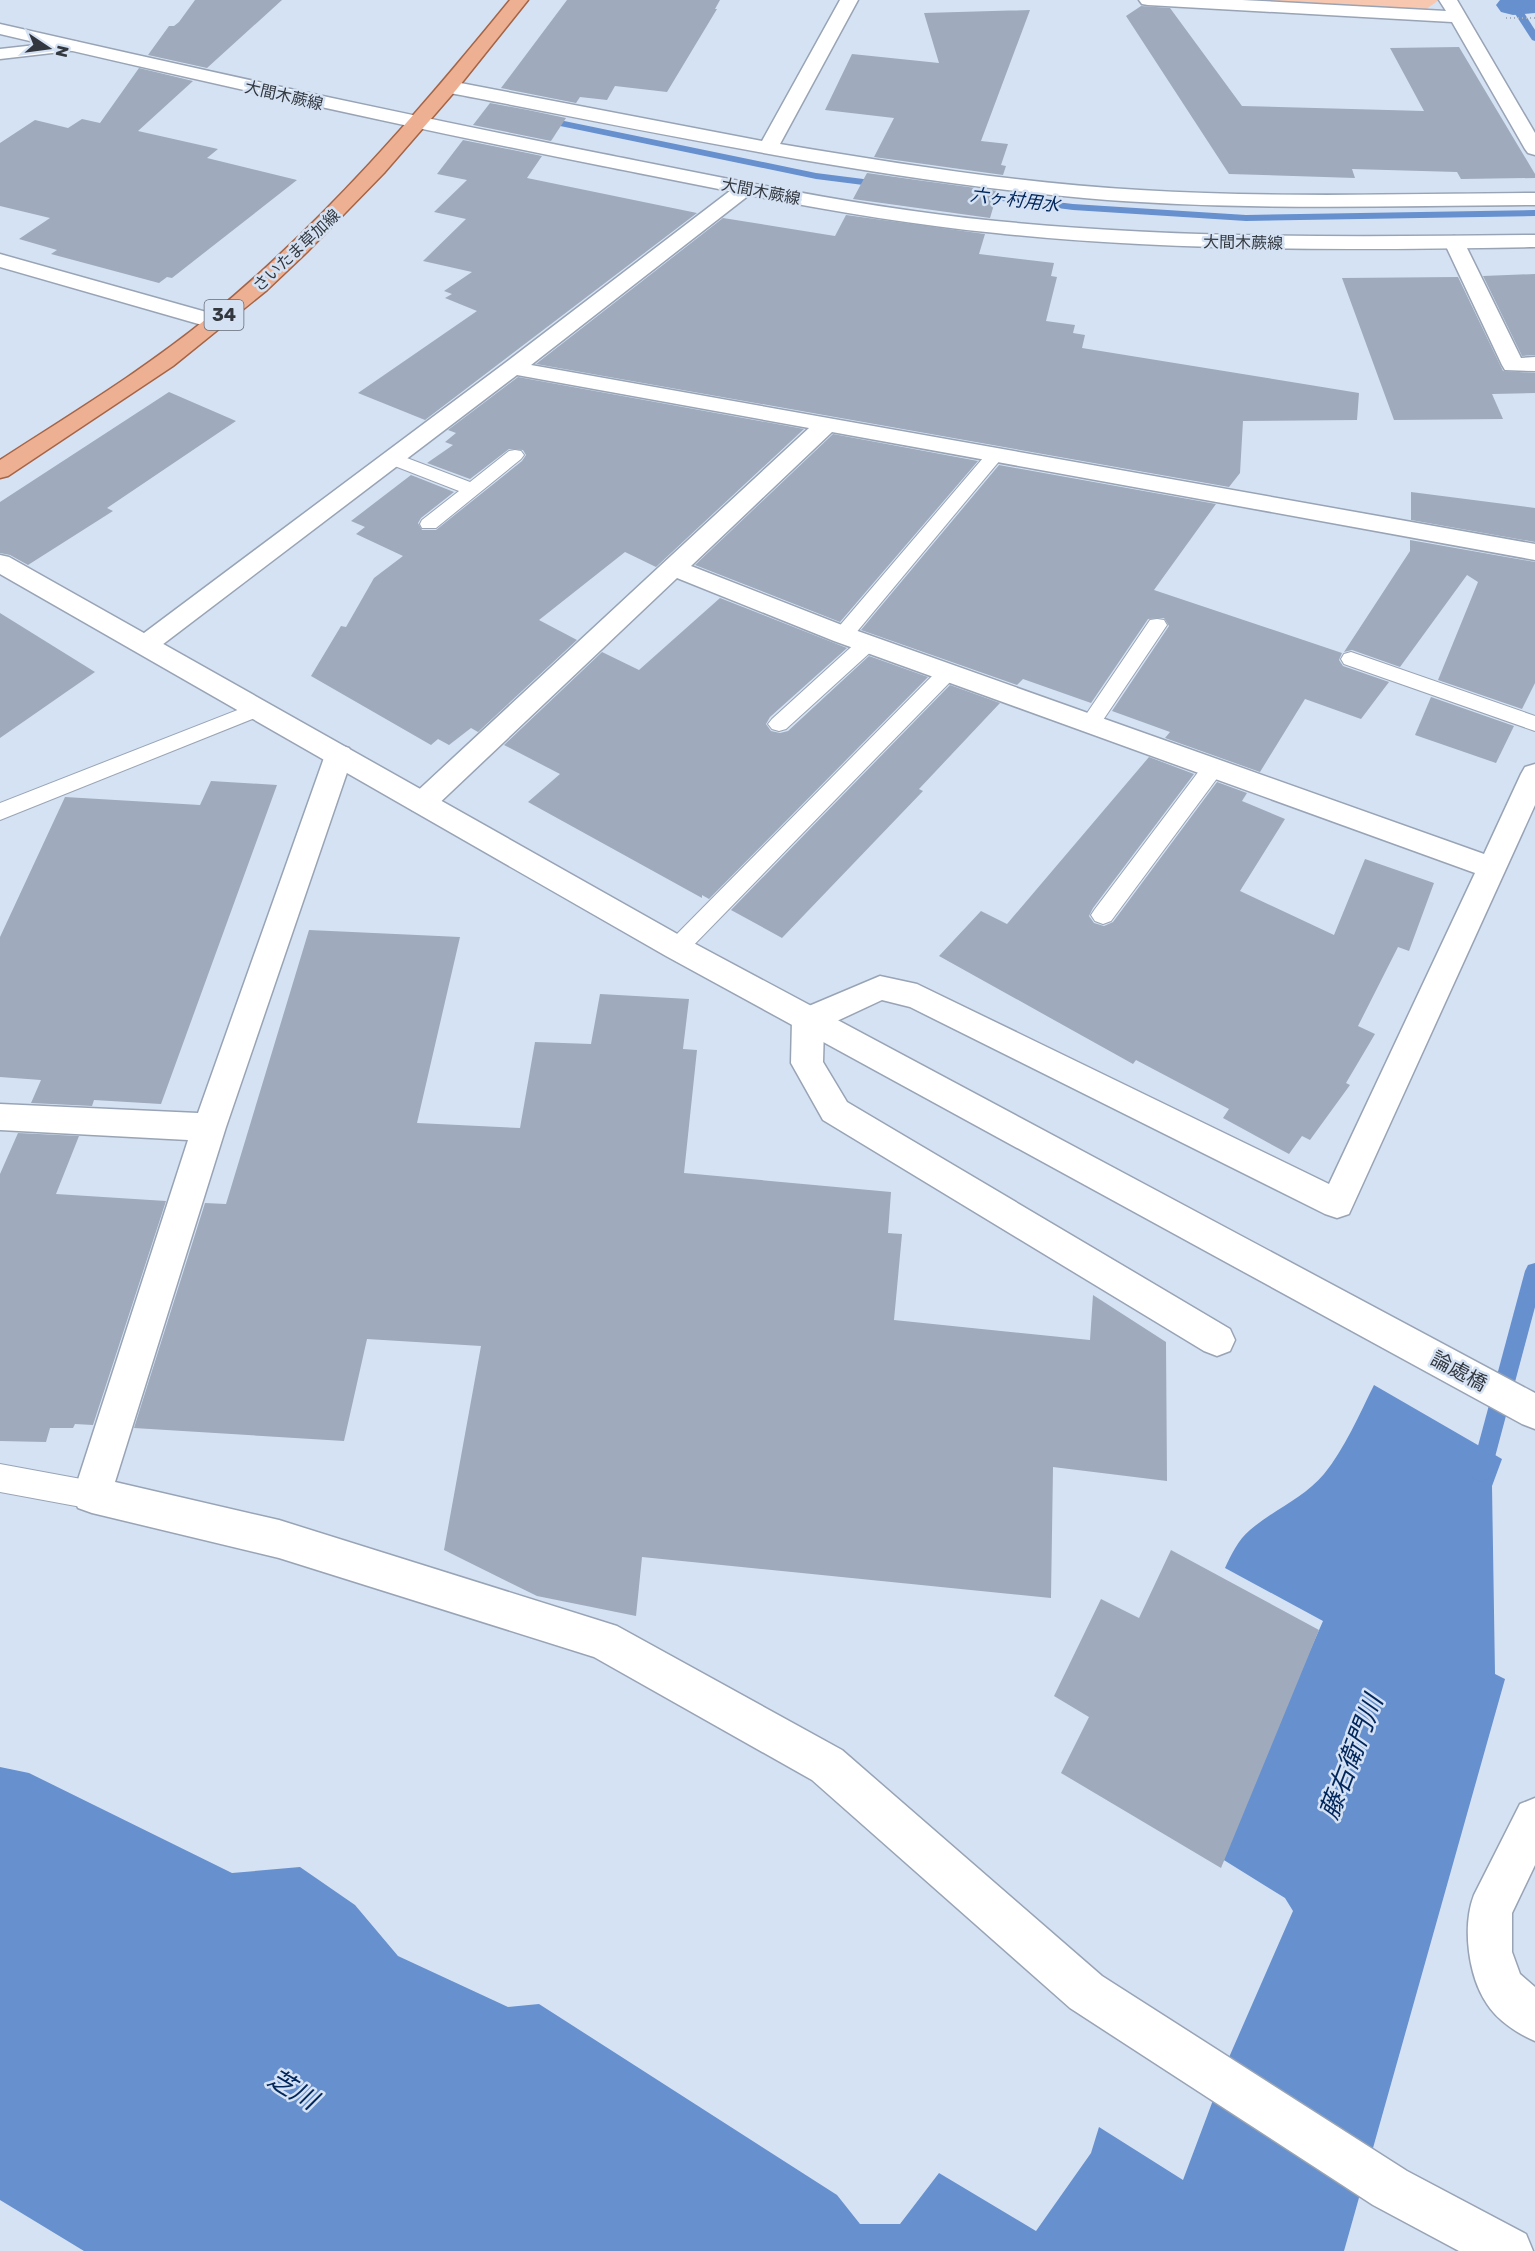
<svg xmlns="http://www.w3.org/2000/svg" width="1535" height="2251" viewBox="0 0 1535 2251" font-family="Rubik,'Noto Sans JP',sans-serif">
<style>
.green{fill:#f8c7b0}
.water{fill:#6790ce}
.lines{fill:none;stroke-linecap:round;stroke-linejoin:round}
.stream{fill:#6790ce;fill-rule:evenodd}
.canal{fill:#6790ce;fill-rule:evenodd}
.building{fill:#9fabbc}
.lane-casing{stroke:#98a4b5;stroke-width:2}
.street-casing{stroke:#98a4b5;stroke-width:3}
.secondary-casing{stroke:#98a4b5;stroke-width:3}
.primary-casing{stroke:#a56446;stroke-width:3}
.path{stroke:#a3adbc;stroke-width:2;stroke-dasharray:1 3;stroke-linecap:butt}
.lane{fill:#fff;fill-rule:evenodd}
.street{fill:#fff;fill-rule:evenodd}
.secondary{fill:#fff;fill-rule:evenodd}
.primary{fill:#eeb092;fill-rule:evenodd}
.labels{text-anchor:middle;stroke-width:5;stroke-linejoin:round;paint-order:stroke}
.far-street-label{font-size:16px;fill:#33383f;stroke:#d5e2f4}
.far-water-label{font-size:18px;font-style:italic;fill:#00265c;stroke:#d5e2f4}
.shield{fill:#d5e2f4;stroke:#646b75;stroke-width:1.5}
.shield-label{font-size:18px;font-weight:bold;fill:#33383f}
.street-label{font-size:20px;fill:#33383f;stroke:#d5e2f4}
.near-water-label{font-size:26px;font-style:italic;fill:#00265c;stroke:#d5e2f4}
</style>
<rect width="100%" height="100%" fill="#d5e2f4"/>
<path class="green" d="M1223 0H1439L1425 10Z"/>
<path class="water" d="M1374 1385 1502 1459 1492 1486 1495 1674 1505 1679 1344 2251H84L0 2200V1767L29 1773 232 1873 300 1867 355 1905 398 1956 508 2007 539 2004 837 2195 860 2224H900L939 2173 1036 2231 1091 2153 1099 2127 1183 2180 1230 2055 1293 1911 1285 1898 1219 1857 1323 1621 1225 1568C1231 1555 1238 1540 1250 1530 1273 1510 1304 1498 1324 1474 1345 1448 1359 1415 1374 1385Z"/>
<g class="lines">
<g class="stream">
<path d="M1506 0H1516L1535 30V41L1532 40Z"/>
<path d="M540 116 816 173 887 182 892 185 887 188 816 179 536 121V117Z"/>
<path d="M974 192 1073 204 1246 215 1535 210V216L1246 221 1073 210 970 197V193Z"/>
<path d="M1535 1263V1307L1491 1472 1488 1479 1481 1482 1474 1479 1471 1472 1525 1271 1528 1265Z"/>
</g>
<path class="canal" d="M1500 0H1535V13L1513 15 1501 12 1496 5Z"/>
</g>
<g class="building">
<path d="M195 0H282L207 68 148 55 169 26H174L179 22Z"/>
<path d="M567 0H720L715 9H717L667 92 615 86 607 100 580 97 576 103 501 88Z"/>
<path d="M1141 6 1170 8 1242 106 1424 111 1390 48 1459 47 1535 174V178L1461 179 1457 172 1352 169 1355 178 1229 174 1126 16Z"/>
<path d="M1030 10 981 141 1008 144 1001 165 1006 166 1003 175 874 157 894 118 825 110 852 54 939 63 924 13Z"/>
<path d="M139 68 193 81 138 131 218 149 207 158 297 180 172 278 167 277 159 283 51 254 57 250 19 239 50 218 0 206V143L35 120 68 128 82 119 100 123Z"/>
<path d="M490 103 528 110 566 118 551 141 473 125Z"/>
<path d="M463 140 542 156 527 178 697 213 425 420 358 393 477 311 445 298 452 294 444 291 472 272 423 261 466 219 434 212 467 180 437 174Z"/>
<path d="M867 173 924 181 998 191 990 218 853 199Z"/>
<path d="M846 215 985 234 979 254 1054 263 1051 276 1057 277 1046 321 1075 325 1073 333 1085 335 1082 348 1359 393 1357 420 1243 421 1240 473 1229 487 536 364 723 218 835 236Z"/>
<path d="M1535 274V355L1522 356 1483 276Z"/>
<path d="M1458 277 1503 371 1535 373V393L1492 394 1503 419 1394 420 1342 278Z"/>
<path d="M518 377 804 429 656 567 625 552 539 620 577 640 478 732 471 728 449 745 438 739 431 745 311 676 341 626 346 627 374 578 403 556 356 534 365 527 351 521 411 475 454 492 421 518 418 523 422 530H436L522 461 526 455 523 450 509 449 470 479 427 463 453 445 445 442 456 433 448 430Z"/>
<path d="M169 392 236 421 107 508 113 511 28 565 10 555 0 553V502Z"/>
<path d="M833 434 978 461 840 622 695 565Z"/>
<path d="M999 465 1216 504 1154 590 1342 653 1339 660 1343 666 1389 682 1361 719 1305 699 1260 772 1165 738 1170 732 1112 711 1169 626 1164 618 1148 619 1091 703 1023 679 1017 685 861 630Z"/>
<path d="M1411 492 1535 508V542L1411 520Z"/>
<path d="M1410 540 1535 562V683L1522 709 1438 680 1478 582 1467 575 1400 667 1352 650 1344 652 1410 551Z"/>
<path d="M720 598 847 648 770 717 766 724 771 731 780 733 788 731 869 656 928 677 709 899 702 895V898L528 802 560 774 504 745 602 652 639 670Z"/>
<path d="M0 613 95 672 0 738Z"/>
<path d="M950 685 1000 703 919 789 923 791 782 938 731 910Z"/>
<path d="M1431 697 1514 726 1496 763 1415 735Z"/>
<path d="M1149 757 1194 774 1093 908 1089 916 1094 923 1104 926 1113 922 1217 782 1247 793 1242 801 1285 819 1240 891 1334 935 1365 859 1434 883 1409 951 1398 947 1358 1026 1375 1034 1346 1083 1350 1085 1310 1140 1302 1136 1289 1154 1223 1118 1229 1109 1136 1060 1133 1064 939 956 981 911 1007 924Z"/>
<path d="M211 781 277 785 161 1104 94 1100 92 1106 31 1103 41 1080 0 1077V937L65 797 200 805Z"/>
<path d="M309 930 460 937 417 1123 520 1128 535 1042 591 1044 600 994 689 999 683 1049 697 1050 684 1173 891 1192 888 1233 902 1234 894 1320 1090 1340 1093 1295 1166 1342 1167 1481 1053 1467 1051 1598 642 1557 636 1616 537 1596 444 1550 481 1346 367 1339 344 1441 134 1428 205 1203 226 1204Z"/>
<path d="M18 1133 79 1136 56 1194 166 1201 93 1425 75 1424 73 1428H50L46 1442 0 1441V1174Z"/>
<path d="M1171 1550 1319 1630 1221 1868 1061 1773 1089 1717 1054 1696 1101 1599 1139 1618Z"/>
</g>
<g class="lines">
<g class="lane-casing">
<g id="lane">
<path d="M515 450 521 451 524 455 521 459 436 528H422L420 524 422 520 459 491 387 463 384 459 387 455H399L470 482 509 451Z"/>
<path d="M995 450 1001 451 1004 455 1001 459 850 640 843 642 836 640 833 635 836 630 989 451Z"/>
<path d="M1157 619 1164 620 1167 625 1097 729 1090 731 1083 729 1079 724 1083 719 1150 620Z"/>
<path d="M867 637 874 639 877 644 874 649 786 729 779 731 772 729 768 724 772 719 860 639Z"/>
<path d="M1351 652 1535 716V731L1344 664 1341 659 1344 654Z"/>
<path d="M947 666 954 668 957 673 954 678 685 954 677 957 669 954 665 948 669 942 940 668Z"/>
<path d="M258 702 265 704 268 709 265 714 0 820V803Z"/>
<path d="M1213 760 1221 763 1224 768 1221 773 1111 921 1103 924 1095 921 1091 915 1095 909 1205 763Z"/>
<path d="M0 1464 92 1481 102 1485 107 1495 102 1505 92 1509 0 1492Z"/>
</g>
</g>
<g class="street-casing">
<g id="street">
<path d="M840 0H858L780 144C899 164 1019 183 1140 190 1271 198 1403 194 1535 193V205C1385 206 1234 211 1084 198 871 179 660 133 450 93L443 91 441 87 443 83 450 81 762 141Z"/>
<path d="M1139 0H1242L1446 11 1439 0H1457L1535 133V155L1528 153 1525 149 1452 22 1148 5 1142 4Z"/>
<path d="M72 41 78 42 81 46 78 50 0 59V49Z"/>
<path d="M746 182 753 184 756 188 753 192 531 365 1535 544V560L832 432 691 566 852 629 1484 854 1521 774 1525 767 1535 764V805L1349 1214 1337 1218 1325 1214 910 1007 882 1000 824 1027 823 1062 847 1102 1230 1329 1235 1340 1230 1351 1217 1356 1204 1351 823 1120 791 1063 792 1020 797 1011 880 976 917 984 1329 1184 1475 873 834 641 677 578 432 810 422 813 412 810 408 803 412 796 809 428 517 375 154 651 145 654 136 651 132 645 136 639 505 363 739 184Z"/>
<path d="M1454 236 1461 238 1464 242 1521 358 1535 357V371L1505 370 1502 365 1444 242 1447 238Z"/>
<path d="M0 254 224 317 227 322 224 327 216 329 0 267Z"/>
<path d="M339 745 349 748 353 755 226 1127 115 1482 279 1520 617 1626 842 1750 1102 1976 1407 2171 1526 2234 1533 2251H1459L1373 2205 1070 2008 812 1780 594 1657 279 1558 92 1513 78 1508 73 1495 188 1140 0 1130V1104L198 1113 325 755 329 748Z"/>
<path d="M1535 1798V1865L1512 1913V1952L1520 1974 1535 1987V2041C1518 2034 1497 2020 1487 2004 1468 1976 1462 1926 1474 1895L1520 1804Z"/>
</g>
</g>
<g class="secondary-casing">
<g id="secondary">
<path d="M0 24C201 70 401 114 603 154 734 180 864 208 996 221 1175 239 1355 237 1535 235V247C1355 250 1175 252 996 233 864 220 734 192 603 166 401 126 200 81 0 34Z"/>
<path d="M0 555 9 557 688 940 1535 1393V1429L1522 1424 666 956 0 574Z"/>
</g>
</g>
<g class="primary-casing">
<path id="primary" d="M510 0H528L456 90 384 173 307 252 267 290 173 366 8 476 0 478V460C71 414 144 370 210 316 323 223 418 113 510 0Z"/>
</g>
<path class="path" d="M1506 18H1535"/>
<use href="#lane" class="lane"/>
<use href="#street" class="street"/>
<use href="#secondary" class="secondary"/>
<use href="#primary" class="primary"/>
</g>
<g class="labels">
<g class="far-street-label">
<text transform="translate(284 95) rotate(13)" y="6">大間木蕨線</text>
<text transform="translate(761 191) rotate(11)" y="6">大間木蕨線</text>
<text transform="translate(1243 242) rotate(1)" y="6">大間木蕨線</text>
<text transform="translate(296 250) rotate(-43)" y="6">さいたま草加線</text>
</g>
<g class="far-water-label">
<text transform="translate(1015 200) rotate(7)" y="6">六ヶ村用水</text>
</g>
<rect class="shield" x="204.5" y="300" width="39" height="30" rx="4.5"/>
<g class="shield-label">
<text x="224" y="321">34</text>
</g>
<g class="street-label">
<text transform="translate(1459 1371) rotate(28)" y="7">論處橋</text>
</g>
<g class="near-water-label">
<text transform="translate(1351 1757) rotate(-69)" y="9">藤右衛門川</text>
<text transform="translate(293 2089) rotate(31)" y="9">芝川</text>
</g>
</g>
<g transform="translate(48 48) rotate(103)" stroke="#d5e2f4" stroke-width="4.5" paint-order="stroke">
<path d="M0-4.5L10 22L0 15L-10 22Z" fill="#33383f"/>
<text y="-9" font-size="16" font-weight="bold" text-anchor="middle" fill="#33383f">N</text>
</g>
</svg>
